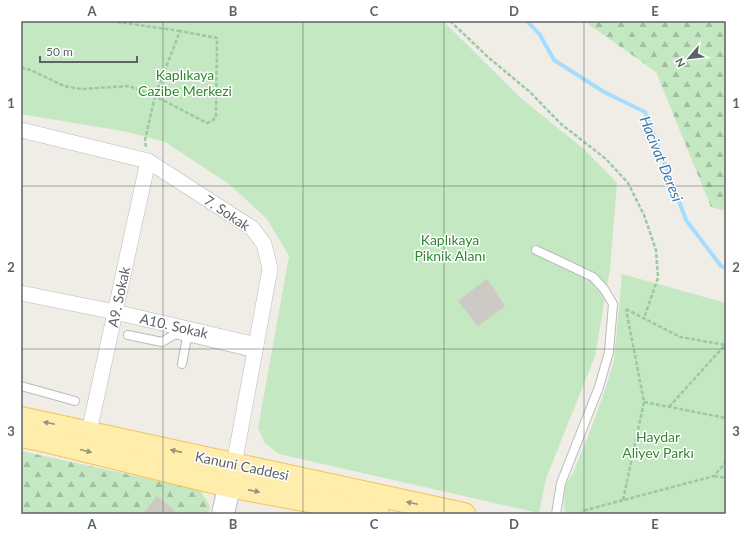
<svg xmlns="http://www.w3.org/2000/svg" width="747" height="535" viewBox="0 0 747 535" font-family="Lato,sans-serif">
<style>
.green{fill:#c4e8c2}
.forest{fill:url(#forest-firs)}
.lines{fill:none;stroke-linecap:round;stroke-linejoin:round}
.stream{stroke:#a6ddff;stroke-width:4}
.building{fill:#cdcac5;stroke:#d5cfc4}
.lane-casing{stroke:#b8bbbf;stroke-width:10}
.street-casing{stroke:#b8bbbf;stroke-width:16}
.secondary-casing{stroke:#b7bbc0;stroke-width:24}
.primary-casing{stroke:#f5c25a;stroke-width:24}
.path{stroke:#9ac9a6;stroke-width:2.5;stroke-dasharray:4 2;stroke-linecap:butt}
.lane{stroke:#fff;stroke-width:8}
.street{stroke:#fff;stroke-width:15}
.secondary{stroke:#fff;stroke-width:22}
.primary{stroke:#ffedab;stroke-width:22}
.oneway{fill:#96937e}
.grid{fill:none;stroke:#5d6266;stroke-width:1;stroke-opacity:0.55}
.labels{text-anchor:middle;stroke-width:3;stroke-linejoin:round;paint-order:stroke}
.park-label{font-size:14px;fill:#338733;stroke:#fff}
.street-label{font-size:14px;fill:#5d6266;stroke:#fff}
.water-label{font-size:15px;font-style:italic;fill:#3d78ac;stroke:#fff}
.neatline{fill:none;stroke:#5d6266;stroke-width:1.5}
.grid-label{font-size:13px;text-anchor:middle;font-weight:bold;fill:#5d6266}
</style>
<defs>
<pattern id="forest-firs" width="22" height="20" patternUnits="userSpaceOnUse"><rect width="22" height="20" fill="#c4e8c2"/><path d="M5 1l3.5 6h-7zM16 11l3.5 6h-7z" fill="#a2bfa1"/></pattern>
</defs>
<rect width="100%" height="100%" fill="#f0ede6"/>
<g class="green">
<path d="M21 21H443L522 99 585 150 617 183 610 269 595 356 546 479 539 513 279 454 265 443 258 428 289 256 267 219 229 184 165 142 128 132 21 114Z"/>
<path d="M622 274 726 303V514H565L564 502 565 486 573 473 587 439 605 390 614 361Z"/>
</g>
<g class="forest">
<path d="M584 21H726V211L711 207 656 72Z"/>
<path d="M21 451 200 490 210 506 208 514H21Z"/>
</g>
<g class="lines">
<path class="stream" d="M527 21 540 35 554 60 604 92 645 112 686 220 721 266 726 268"/>
</g>
<g class="building">
<path d="M487 279 505 306 478 326 458 301Z"/>
<path d="M157 496 178 514H143Z"/>
</g>
<g class="lines">
<g class="lane-casing">
<g id="lane">
<path d="M536 250 593 277 604 289 613 304 609 352 599 387 561 483 556 514"/>
<path d="M128 335 162 342 175 334 254 353"/>
<path d="M182 364 187 337"/>
<path d="M21 386 75 401"/>
</g>
</g>
<g class="street-casing">
<g id="street">
<path d="M21 130 148 161 252 228 264 244 270 269 234 465"/>
<path d="M21 293 115 312 256 345"/>
<path d="M89 432 148 161"/>
</g>
</g>
<g class="secondary-casing">
<path id="secondary" d="M223 514 234 465"/>
</g>
<g class="primary-casing">
<g id="primary">
<path d="M21 418 464 514"/>
<path d="M21 436 46 441 229 486 378 514"/>
</g>
</g>
<g class="path">
<path d="M111 21 180 31"/>
<path d="M450 21 489 58 530 92 561 124 606 159 628 183 644 215 656 250 658 278 644 318"/>
<path d="M21 68 31 70 64 86 81 89 129 86 155 96 207 123 212 121 216 117 217 38 180 31 155 96 145 140 146 147"/>
<path d="M626 309 680 337 726 345"/>
<path d="M644 402 726 418"/>
<path d="M669 407 725 345"/>
<path d="M714 476 726 478"/>
<path d="M623 500 644 402 626 309"/>
<path d="M579 514 586 510 714 476 726 462"/>
</g>
<use href="#lane" class="lane"/>
<use href="#street" class="street"/>
<use href="#secondary" class="secondary"/>
<use href="#primary" class="primary"/>
</g>
<defs><path id="oneway-solid" d="M-6-.8H1V-3.2L6.5 0L1 3.2V.8H-6Z"/></defs>
<g class="oneway">
<use href="#oneway-solid" transform="translate(49 423) rotate(-168)"/>
<use href="#oneway-solid" transform="translate(86 451) rotate(14)"/>
<use href="#oneway-solid" transform="translate(176 451) rotate(-167)"/>
<use href="#oneway-solid" transform="translate(254 491) rotate(11)"/>
<use href="#oneway-solid" transform="translate(412 503) rotate(-168)"/>
</g>
<path class="grid" d="M163 21V514M303 21V514M444 21V514M584 21V514M21 186H726M21 349H726"/>
<g class="labels">
<g class="park-label">
<text x="185" y="80">Kaplıkaya<tspan x="185" dy="16">Cazibe Merkezi</tspan></text>
<text x="450" y="245">Kaplıkaya<tspan x="450" dy="16">Piknik Alanı</tspan></text>
<text x="658" y="442">Haydar<tspan x="658" dy="16">Aliyev Parkı</tspan></text>
</g>
<g class="street-label">
<text transform="translate(227 213) rotate(34)" y="5">7. Sokak</text>
<text transform="translate(119 297) rotate(-78)" y="5">A9. Sokak</text>
<text transform="translate(174 326) rotate(13)" y="5">A10. Sokak</text>
<text transform="translate(242 466) rotate(12)" y="5">Kanuni Caddesi</text>
</g>
<g class="water-label">
<text transform="translate(661 159) rotate(68)" y="5">Hacivat Deresi</text>
</g>
</g>
<rect width="747" height="535" fill="none" stroke="#ffffff" stroke-width="44"/>
<g transform="translate(689 58) rotate(242)" stroke="#ffffff" stroke-width="3" paint-order="stroke">
<path d="M0-3L7 15L0 10L-7 15Z" fill="#5d6266"/>
<text y="-6" font-size="11" font-weight="bold" text-anchor="middle" fill="#5d6266">N</text>
</g>
<path d="M40 56v6h97v-6" fill="none" stroke="#5d6266" stroke-width="2"/>
<text x="46" y="56" font-size="12" fill="#5d6266" stroke="#ffffff" stroke-width="3" paint-order="stroke">50 m</text>
<rect x="22" y="22" width="703" height="491" class="neatline"/>
<g class="grid-label">
<text x="92" y="16">A</text>
<text x="233" y="16">B</text>
<text x="374" y="16">C</text>
<text x="514" y="16">D</text>
<text x="655" y="16">E</text>
<text x="11" y="108">1</text>
<text x="736" y="108">1</text>
<text x="11" y="272">2</text>
<text x="736" y="272">2</text>
<text x="11" y="436">3</text>
<text x="736" y="436">3</text>
<text x="92" y="529">A</text>
<text x="233" y="529">B</text>
<text x="374" y="529">C</text>
<text x="514" y="529">D</text>
<text x="655" y="529">E</text>
</g>
</svg>
